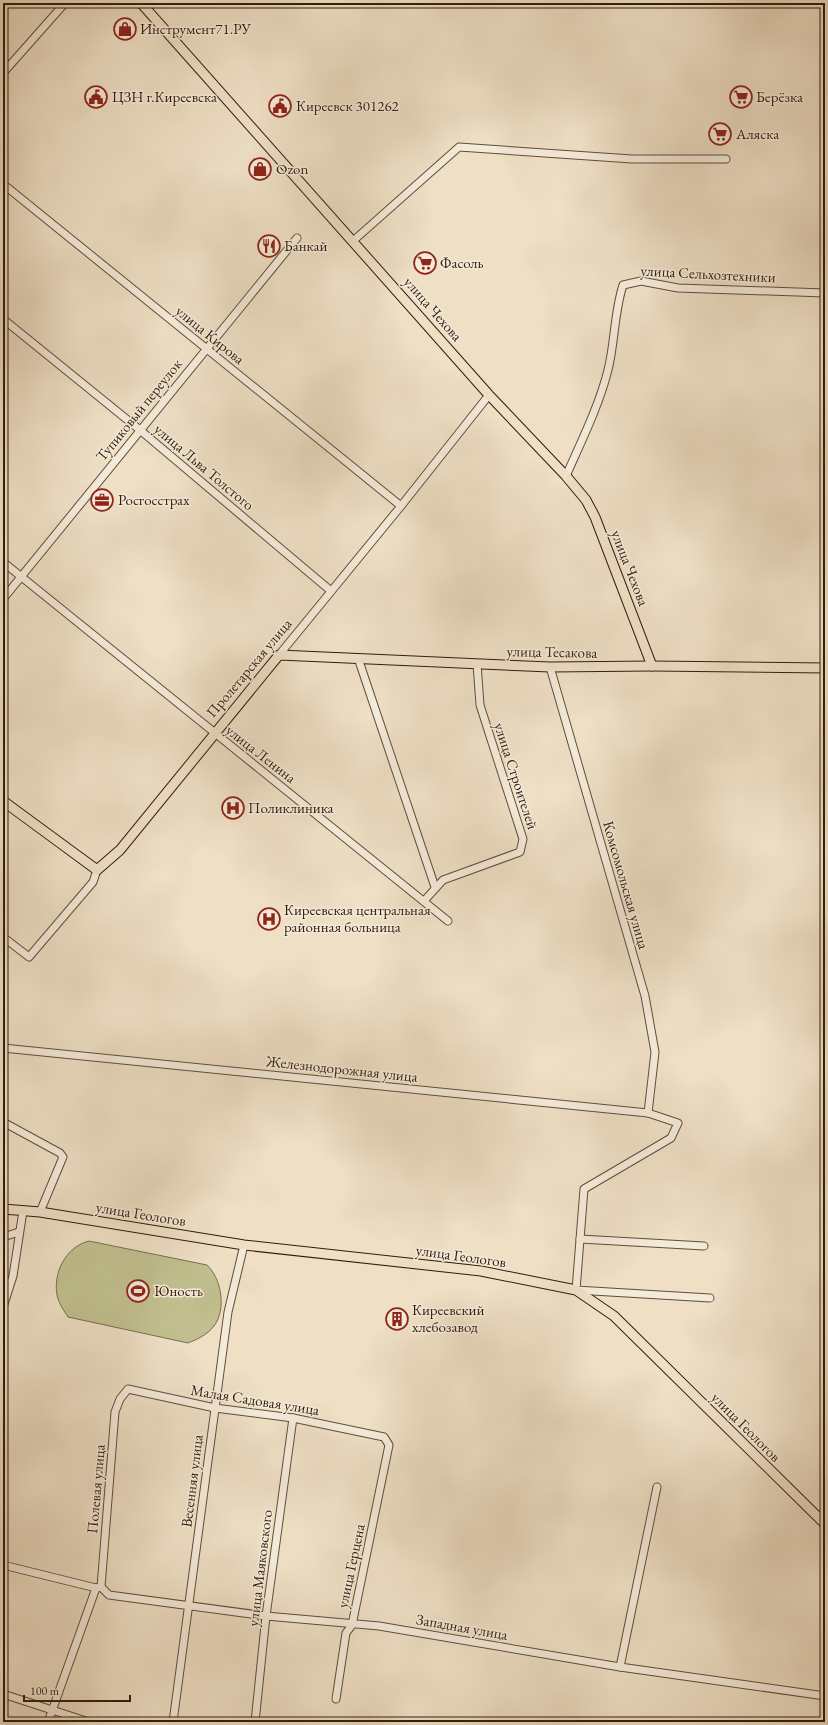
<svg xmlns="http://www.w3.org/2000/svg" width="828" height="1725" viewBox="0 0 828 1725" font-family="'EB Garamond',serif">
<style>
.pitch{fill:#c1bf8f;stroke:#7a6e4c}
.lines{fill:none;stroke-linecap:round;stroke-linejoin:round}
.minor-casing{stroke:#614d38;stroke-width:9}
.major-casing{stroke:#321c09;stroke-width:11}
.minor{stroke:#f4ead9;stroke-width:7}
.major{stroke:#eedfc5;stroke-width:9}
.labels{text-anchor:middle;stroke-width:3;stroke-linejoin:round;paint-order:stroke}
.poi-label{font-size:15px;fill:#321c09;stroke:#f4ead9;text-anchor:start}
.street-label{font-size:15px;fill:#321c09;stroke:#f4ead9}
</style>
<rect width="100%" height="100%" fill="#eedfc5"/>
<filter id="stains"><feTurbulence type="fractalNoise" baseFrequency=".005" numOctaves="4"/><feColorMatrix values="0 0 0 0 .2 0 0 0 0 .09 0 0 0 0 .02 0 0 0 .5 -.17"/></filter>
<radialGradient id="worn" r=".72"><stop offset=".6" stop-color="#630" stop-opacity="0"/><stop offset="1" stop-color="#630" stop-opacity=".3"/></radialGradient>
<path class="pitch" d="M89 1241 207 1265C221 1278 227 1309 214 1326 207 1335 198 1339 188 1343L68 1317C64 1311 58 1302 57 1295 53 1272 66 1247 89 1241Z"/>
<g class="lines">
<g class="minor-casing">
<g id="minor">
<path d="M3 73 65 3"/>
<path d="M3 184 401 506"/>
<path d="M353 241 459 147 632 159H726"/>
<path d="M3 319 140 430 331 591"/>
<path d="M566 476C581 442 599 406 608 370 615 342 614 313 623 285L641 281 678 288 825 293"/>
<path d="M3 562 448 921"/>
<path d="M3 599 297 238"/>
<path d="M279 655 401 506 489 395"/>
<path d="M358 658 435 887"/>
<path d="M550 667 645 996 655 1052 648 1113"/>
<path d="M424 901 443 880 520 852 523 839 480 705 477 664"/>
<path d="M3 937 29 957 93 882 97 870"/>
<path d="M3 1048 648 1113 678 1123 671 1138 584 1189 576 1290 710 1298"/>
<path d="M3 1122 60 1153 63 1157 40 1212"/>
<path d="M3 1237 19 1232"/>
<path d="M580 1239 704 1246"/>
<path d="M3 1307 13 1276 23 1211"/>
<path d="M3 1565 96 1588 101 1587 109 1595 266 1616 379 1626 620 1667 825 1696"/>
<path d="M101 1587 115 1412 120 1399 128 1389 215 1408 293 1418 384 1437 389 1445 352 1625 346 1633 336 1699"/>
<path d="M620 1667 657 1487"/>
<path d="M3 1694 89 1722"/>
<path d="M48 1722 96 1588"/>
<path d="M173 1722 228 1312 244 1245"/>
<path d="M255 1722 266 1616 293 1418"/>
</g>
</g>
<g class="major-casing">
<g id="major">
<path d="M141 3 489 395 566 476 586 500 595 517 652 666"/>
<path d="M3 801 97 870 120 850 279 655 550 667 652 666 825 668"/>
<path d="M3 1209 40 1212 244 1245 481 1271 576 1290 614 1316 825 1524"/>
</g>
</g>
<use href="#minor" class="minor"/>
<use href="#major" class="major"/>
</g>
<defs>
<g id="shop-ring" transform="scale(1.15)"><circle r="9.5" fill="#f4ead9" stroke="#8f2418" stroke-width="1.5"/><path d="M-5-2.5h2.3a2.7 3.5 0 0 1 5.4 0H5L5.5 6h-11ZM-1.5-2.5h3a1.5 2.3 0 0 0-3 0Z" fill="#8f2418"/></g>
<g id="civic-ring" transform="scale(1.15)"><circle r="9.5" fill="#f4ead9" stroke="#8f2418" stroke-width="1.5"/><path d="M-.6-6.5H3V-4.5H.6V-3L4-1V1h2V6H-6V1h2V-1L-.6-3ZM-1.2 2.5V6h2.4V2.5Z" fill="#8f2418"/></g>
<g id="supermarket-ring" transform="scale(1.15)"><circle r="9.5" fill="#f4ead9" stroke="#8f2418" stroke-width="1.5"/><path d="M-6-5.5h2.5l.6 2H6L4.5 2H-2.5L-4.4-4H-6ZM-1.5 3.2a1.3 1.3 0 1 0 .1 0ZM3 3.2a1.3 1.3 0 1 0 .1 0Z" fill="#8f2418"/></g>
<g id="restaurant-ring" transform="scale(1.15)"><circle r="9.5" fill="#f4ead9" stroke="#8f2418" stroke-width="1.5"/><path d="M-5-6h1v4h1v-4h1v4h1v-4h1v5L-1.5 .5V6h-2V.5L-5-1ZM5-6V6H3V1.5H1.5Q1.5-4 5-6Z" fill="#8f2418"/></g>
<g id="office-ring" transform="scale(1.15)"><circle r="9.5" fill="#f4ead9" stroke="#8f2418" stroke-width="1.5"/><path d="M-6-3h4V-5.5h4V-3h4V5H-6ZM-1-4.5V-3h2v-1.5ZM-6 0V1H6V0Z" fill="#8f2418"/></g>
<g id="hospital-ring" transform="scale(1.15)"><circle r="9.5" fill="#f4ead9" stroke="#8f2418" stroke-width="1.5"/><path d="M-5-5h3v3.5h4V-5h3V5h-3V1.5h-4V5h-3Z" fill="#8f2418"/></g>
<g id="stadium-ring" transform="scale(1.15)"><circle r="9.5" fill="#f4ead9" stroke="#8f2418" stroke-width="1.5"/><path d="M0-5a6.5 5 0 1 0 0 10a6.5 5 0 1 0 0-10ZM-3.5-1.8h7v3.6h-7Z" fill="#8f2418"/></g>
<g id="building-ring" transform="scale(1.15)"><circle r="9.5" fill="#f4ead9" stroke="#8f2418" stroke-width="1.5"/><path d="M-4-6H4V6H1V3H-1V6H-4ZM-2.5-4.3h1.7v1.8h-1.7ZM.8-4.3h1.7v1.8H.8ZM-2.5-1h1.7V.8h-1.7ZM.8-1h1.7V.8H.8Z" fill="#8f2418"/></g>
</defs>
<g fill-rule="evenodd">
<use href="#shop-ring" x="125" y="29"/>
<use href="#civic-ring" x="96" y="97"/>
<use href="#supermarket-ring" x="741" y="97"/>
<use href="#civic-ring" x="280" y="106"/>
<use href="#supermarket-ring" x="720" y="134"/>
<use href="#shop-ring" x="260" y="169"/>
<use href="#restaurant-ring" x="269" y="246"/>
<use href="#supermarket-ring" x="425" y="263"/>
<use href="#office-ring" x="102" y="500"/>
<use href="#hospital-ring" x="233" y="808"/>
<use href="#hospital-ring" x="269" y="919"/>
<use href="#stadium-ring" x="138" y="1291"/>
<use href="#building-ring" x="397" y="1319"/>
</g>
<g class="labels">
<g class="poi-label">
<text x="140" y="34">Инструмент71.РУ</text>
<text x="112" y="102">ЦЗН г.Киреевска</text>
<text x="756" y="102">Берёзка</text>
<text x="296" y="111">Киреевск 301262</text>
<text x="736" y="139">Аляска</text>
<text x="276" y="174">Ozon</text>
<text x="284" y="251">Банкай</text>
<text x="440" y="268">Фасоль</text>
<text x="118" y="505">Росгосстрах</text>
<text x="248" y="813">Поликлиника</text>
<text x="284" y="915">Киреевская центральная<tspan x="284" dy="17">районная больница</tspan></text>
<text x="154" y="1296">Юность</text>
<text x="412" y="1315">Киреевский<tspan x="412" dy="17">хлебозавод</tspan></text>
</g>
<g class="street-label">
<text transform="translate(708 274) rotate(3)" y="5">улица Сельхозтехники</text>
<text transform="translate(433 309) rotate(49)" y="5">улица Чехова</text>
<text transform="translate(210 335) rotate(39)" y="5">улица Кирова</text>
<text transform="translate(139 410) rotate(-51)" y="5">Тупиковый переулок</text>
<text transform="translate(204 467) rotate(40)" y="5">улица Льва Толстого</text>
<text transform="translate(630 568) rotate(69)" y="5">улица Чехова</text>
<text transform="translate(552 652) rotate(1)" y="5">улица Тесакова</text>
<text transform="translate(249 668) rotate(-50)" y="5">Пролетарская улица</text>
<text transform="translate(261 754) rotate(38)" y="5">улица Ленина</text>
<text transform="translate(516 776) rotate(72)" y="5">улица Строителей</text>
<text transform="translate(626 885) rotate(74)" y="5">Комсомольская улица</text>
<text transform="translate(342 1069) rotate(6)" y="5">Железнодорожная улица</text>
<text transform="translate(141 1214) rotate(9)" y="5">улица Геологов</text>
<text transform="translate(461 1256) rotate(8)" y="5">улица Геологов</text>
<text transform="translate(255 1400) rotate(9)" y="5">Малая Садовая улица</text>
<text transform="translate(746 1427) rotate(45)" y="5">улица Геологов</text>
<text transform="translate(192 1481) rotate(-83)" y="5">Весенняя улица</text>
<text transform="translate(96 1489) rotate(-85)" y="5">Полевая улица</text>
<text transform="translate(351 1566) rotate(-78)" y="5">улица Герцена</text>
<text transform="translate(260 1568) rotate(-83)" y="5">улица Маяковского</text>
<text transform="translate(462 1627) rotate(10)" y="5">Западная улица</text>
</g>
</g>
<rect width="828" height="1725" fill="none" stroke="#eedfc5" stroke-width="16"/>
<rect x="4" y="4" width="820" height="1717" fill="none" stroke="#321c09" stroke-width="2"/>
<rect x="8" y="8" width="812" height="1709" fill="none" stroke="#321c09"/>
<path d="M24 1695v6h106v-6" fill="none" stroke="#321c09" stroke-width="2"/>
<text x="30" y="1695" font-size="12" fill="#321c09" stroke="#f4ead9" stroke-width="3" paint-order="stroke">100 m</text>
<rect width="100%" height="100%" filter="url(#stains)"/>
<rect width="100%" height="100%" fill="url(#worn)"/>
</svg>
